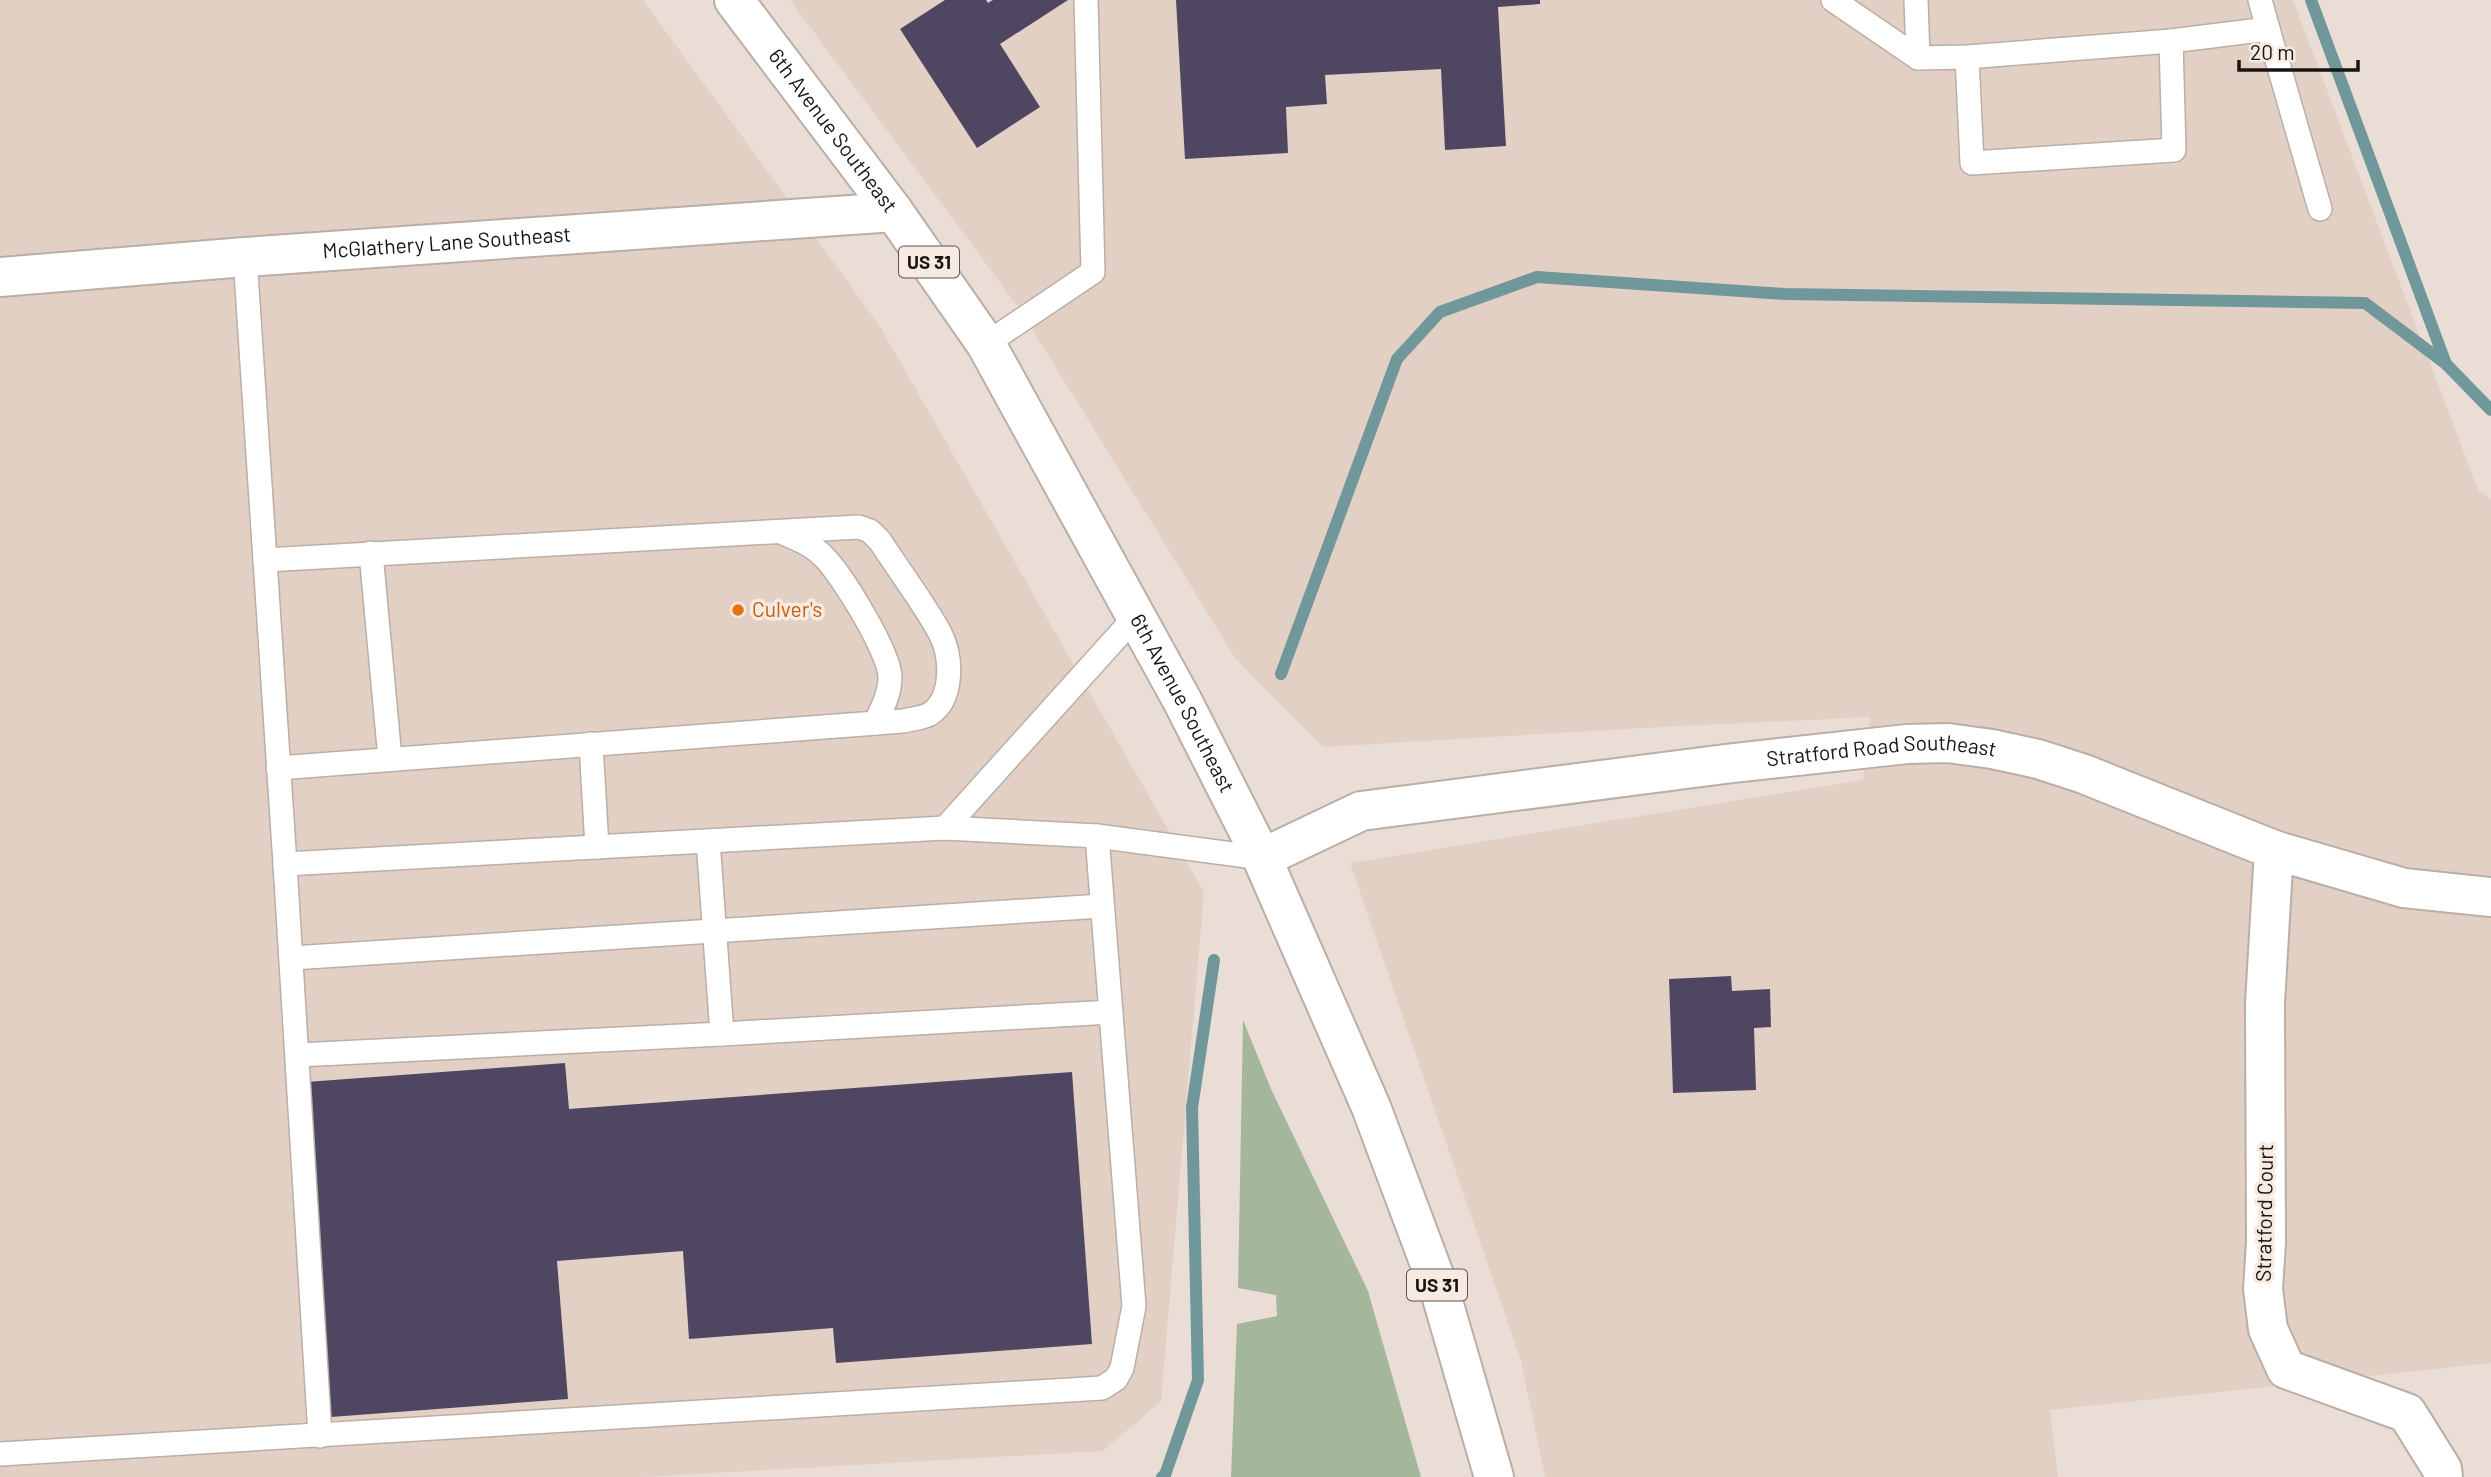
<svg xmlns="http://www.w3.org/2000/svg" width="2491" height="1477" viewBox="0 0 2491 1477" font-family="Barlow,sans-serif">
<style>
.built{fill:#e3d0c4}
.green{fill:#a4b69c}
.lines{fill:none;stroke-linecap:round;stroke-linejoin:round}
.stream{stroke:#70989a;stroke-width:12}
.building{fill:#4f4761}
.lane-casing{stroke:#baaea7;stroke-width:26}
.street-casing{stroke:#baaea7;stroke-width:42}
.secondary-casing{stroke:#baaea7;stroke-width:42}
.primary-casing{stroke:#baaea7;stroke-width:42}
.lane{stroke:#fff;stroke-width:23}
.street{stroke:#fff;stroke-width:38}
.secondary{stroke:#fff;stroke-width:38}
.primary{stroke:#fff;stroke-width:38}
.food-dot{fill:#e8710a;stroke:#f7eae3;stroke-width:2.5}
.labels{text-anchor:middle;stroke-width:7;stroke-linejoin:round;paint-order:stroke}
.shield{fill:#f7eae3;stroke:#5c5451;stroke-width:2}
.shield-label{font-size:19px;font-weight:bold;fill:#191412}
.street-label{font-size:21px;fill:#191412;stroke:#f7eae3}
.food-label{font-size:21px;fill:#c56008;stroke:#f7eae3;text-anchor:start}
</style>
<rect width="100%" height="100%" fill="#e9ddd6"/>
<g class="built">
<path d="M0 0H643L879 325 1204 892 1161 1401 1103 1451 643 1477H0Z"/>
<path d="M790 0H2293L2478 490 2491 500V1363L2050 1410 2058 1477H1545L1521 1361 1350 863 1863 780 1870 717 1660 727 1323 747 1236 659 1019 308Z"/>
</g>
<path class="green" d="M1243 1020 1271 1089 1368 1291 1421 1477H1231L1237 1324 1277 1316 1276 1295 1238 1288Z"/>
<g class="lines">
<g class="stream">
<path d="M2311 0 2446 364"/>
<path d="M1281 674 1397 359 1440 312 1537 277 1785 294 2365 303 2446 364 2491 410"/>
<path d="M1162 1477 1165 1475 1198 1380 1192 1108 1214 960"/>
</g>
</g>
<g class="building">
<path d="M945 0H986L988 3 993 0H1068L1000 44 1040 107 977 148 900 29Z"/>
<path d="M1176 0H1540V4L1498 7 1506 146 1445 150 1441 69 1325 75 1327 104 1286 107 1288 153 1185 159Z"/>
<path d="M1731 976 1732 991 1770 989 1771 1027 1754 1028 1756 1090 1673 1093 1669 979Z"/>
<path d="M565 1063 569 1109 1072 1072 1092 1344 836 1363 833 1328 689 1339 683 1251 557 1261 568 1399 331 1417 306 1082Z"/>
</g>
<g class="lines">
<g class="lane-casing">
<g id="lane">
<path d="M1833 0 1918 58 1916 0"/>
<path d="M2260 0 2268 29"/>
<path d="M2171 41 2268 29 2320 209"/>
<path d="M1918 58 1967 57 2171 41 2174 150 1972 163 1967 57"/>
<path d="M245 257 285 864 945 828 1097 836 1262 858"/>
<path d="M986 344 1093 272 1086 0"/>
<path d="M781 532C795 538 811 544 823 556 841 573 890 653 890 677 890 694 882 709 875 723"/>
<path d="M371 553 390 759"/>
<path d="M265 560 859 527 870 531 880 541C900 572 923 602 940 633 952 656 954 698 930 714 923 718 911 719 903 721L278 768"/>
<path d="M591 744 597 847"/>
<path d="M945 828 1136 616"/>
<path d="M708 841 722 1034"/>
<path d="M285 864 320 1436"/>
<path d="M292 958 1102 906"/>
<path d="M298 1055 722 1034 1111 1012"/>
<path d="M0 1454 1102 1388 1116 1379 1122 1368 1134 1306 1097 836"/>
</g>
</g>
<g class="street-casing">
<g id="street">
<path id="s1" d="M0 277 245 257 894 212"/>
<path d="M2274 850 2265 1003 2266 1242 2263 1289 2268 1329 2286 1369 2407 1413 2442 1469 2443 1477"/>
</g>
</g>
<g class="secondary-casing">
<g id="secondary">
<path id="s2" d="M1262 858 1361 811 1725 764 1907 744 1948 743 1992 749 2038 759 2084 774 2274 850 2404 888 2491 897"/>
</g>
</g>
<g class="primary-casing">
<g id="primary">
<path id="s3" d="M734 0 894 212 986 344 1183 702 1262 858 1371 1107 1440 1291 1494 1477"/>
</g>
</g>
<use href="#lane" class="lane"/>
<use href="#street" class="street"/>
<use href="#secondary" class="secondary"/>
<use href="#primary" class="primary"/>
</g>
<circle class="food-dot" cx="738" cy="610" r="7"/>
<g class="labels">
<g class="shield">
<rect x="899" y="246.5" width="60" height="31" rx="5"/>
<rect x="1407" y="1269.5" width="60" height="31" rx="5"/>
</g>
<g class="shield-label">
<text x="929" y="269">US 31</text>
<text x="1437" y="1292">US 31</text>
</g>
<g class="street-label">
<text dy="7" stroke="none"><textPath href="#s3" startOffset="164">6th Avenue Southeast</textPath></text>
<text dy="7" stroke="none"><textPath href="#s1" startOffset="448">McGlathery Lane Southeast</textPath></text>
<text dy="7" stroke="none"><textPath href="#s3" startOffset="836">6th Avenue Southeast</textPath></text>
<text dy="7" stroke="none"><textPath href="#s2" startOffset="634">Stratford Road Southeast</textPath></text>
<text transform="translate(2265 1213) rotate(-89)" y="7">Stratford Court</text>
</g>
<g class="food-label">
<text x="752" y="617">Culver's</text>
</g>
</g>
<path d="M2239 60v10h119v-10" fill="none" stroke="#191412" stroke-width="3.5"/>
<text x="2250" y="60" font-size="21" fill="#191412" stroke="#f7eae3" stroke-width="5" paint-order="stroke">20 m</text>
</svg>
